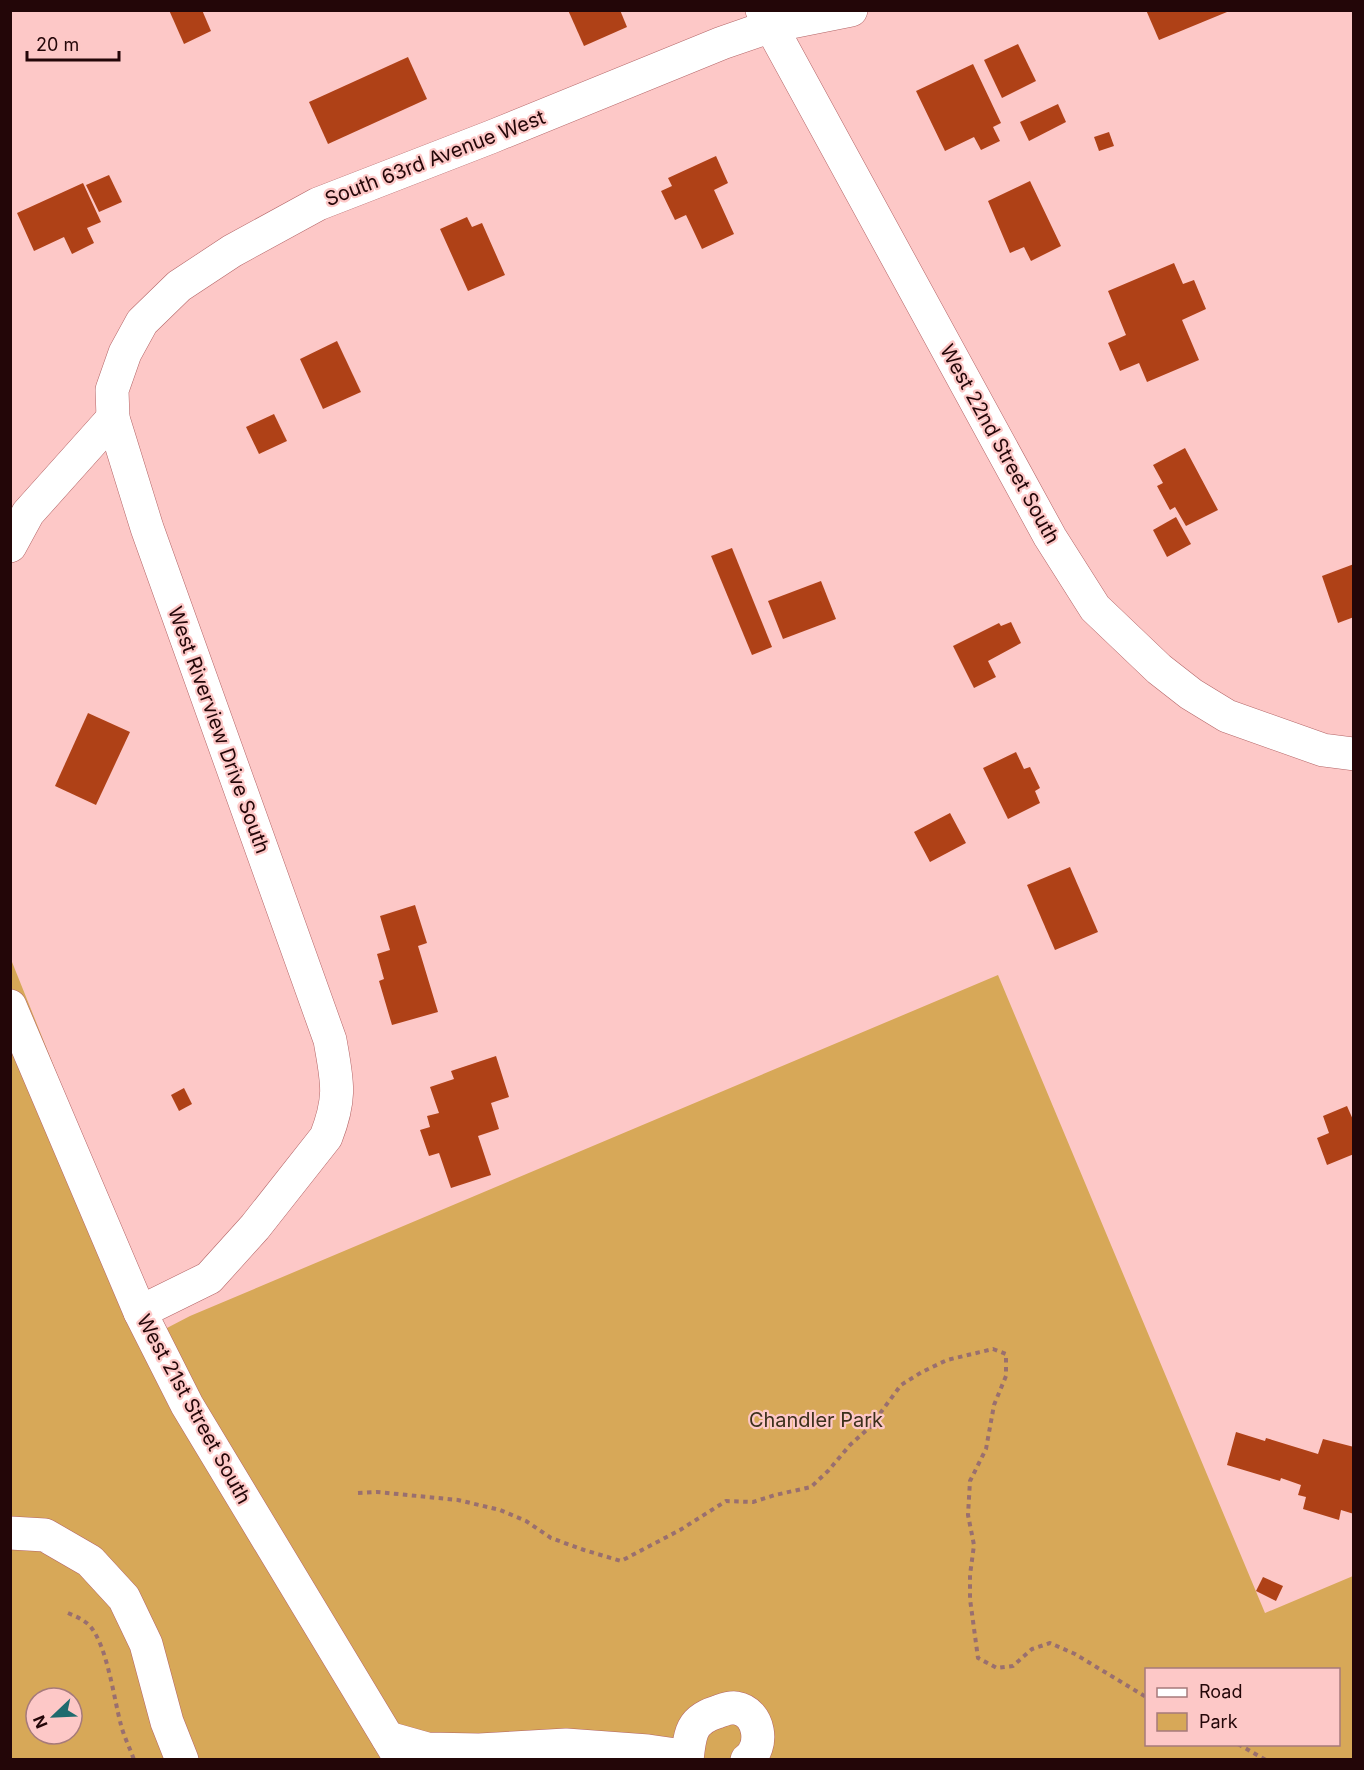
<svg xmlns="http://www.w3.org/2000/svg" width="1364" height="1770" viewBox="0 0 1364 1770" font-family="Inter,sans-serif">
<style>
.green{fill:#d7a858;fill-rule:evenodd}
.building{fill:#af4117}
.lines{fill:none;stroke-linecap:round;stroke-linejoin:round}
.minor-casing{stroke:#b36466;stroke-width:34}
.path{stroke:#996f6f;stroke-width:4;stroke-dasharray:4.5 4.5;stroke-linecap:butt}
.minor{stroke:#fff;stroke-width:33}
.labels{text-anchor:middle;stroke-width:4.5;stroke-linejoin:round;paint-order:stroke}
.street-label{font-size:20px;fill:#230608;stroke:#fdc8c7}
.park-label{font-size:20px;fill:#3c301c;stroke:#fdc8c7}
</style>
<rect width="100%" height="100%" fill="#fdc8c7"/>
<path class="green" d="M10 957 69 1104 165 1329 190 1316 998 975 1265 1613 1353 1576V1759H11ZM1146 1670H1338V1744H1146ZM36 1698H72V1734H36Z"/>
<g class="building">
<path d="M169 10H202L211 31 184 44Z"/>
<path d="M568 10H620L627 27 584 46Z"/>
<path d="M1146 10H1226L1227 12 1159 40Z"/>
<path d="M1018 44 1036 81 1002 98 984 60Z"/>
<path d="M408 57 427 99 328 144 309 102Z"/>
<path d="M973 64 1001 123 993 127 1000 141 981 150 974 137 945 151 916 91Z"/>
<path d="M1058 104 1066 122 1029 141 1020 122Z"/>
<path d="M1109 132 1114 146 1099 151 1094 137Z"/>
<path d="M716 156 728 183 714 190 734 234 702 249 686 215 675 220 661 191 672 186 668 178Z"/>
<path d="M109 175 122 202 99 212 86 185Z"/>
<path d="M1030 181 1061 246 1031 261 1024 247 1010 253 988 201Z"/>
<path d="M83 183 101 222 87 228 94 243 72 254 64 237 34 251 17 213Z"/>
<path d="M467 217 472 227 482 223 505 275 468 291 440 229Z"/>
<path d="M1174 263 1183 284 1194 280 1206 309 1182 320 1199 360 1147 382 1139 363 1120 371 1108 343 1126 335 1108 291Z"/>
<path d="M337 341 361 392 323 409 300 359Z"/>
<path d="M274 414 287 441 259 454 246 427Z"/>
<path d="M1185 448 1218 510 1186 526 1175 507 1170 510 1157 486 1163 483 1153 465Z"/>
<path d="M1176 517 1191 544 1167 557 1153 530Z"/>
<path d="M732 548 772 647 752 655 711 556Z"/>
<path d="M1354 564V617L1338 623 1322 576Z"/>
<path d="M821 581 836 619 783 639 768 601Z"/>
<path d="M1011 622 1021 643 988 661 996 677 974 688 953 646 999 623 1001 626Z"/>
<path d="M88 713 130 732 96 805 55 786Z"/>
<path d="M1016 752 1024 769 1030 767 1040 788 1035 791 1040 803 1008 819 983 768Z"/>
<path d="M950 813 966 843 930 862 914 832Z"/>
<path d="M1070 867 1098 932 1055 950 1027 885Z"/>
<path d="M415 905 427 943 418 946 438 1012 392 1025 379 981 384 979 377 954 390 950 380 916Z"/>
<path d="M496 1056 509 1097 491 1103 499 1129 478 1136 491 1175 451 1188 439 1153 429 1156 420 1130 430 1127 427 1116 439 1113 430 1087 454 1079 451 1071Z"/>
<path d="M184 1088 192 1104 179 1111 171 1095Z"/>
<path d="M1347 1106 1354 1122V1154L1327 1165 1317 1138 1329 1133 1323 1116Z"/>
<path d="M1236 1432 1265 1441 1266 1438 1318 1454 1323 1439 1354 1447V1514L1341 1510 1339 1520 1303 1509 1306 1497 1298 1495 1301 1485 1281 1478 1280 1481 1227 1465Z"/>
<path d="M1263 1577 1283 1586 1276 1601 1256 1591Z"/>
</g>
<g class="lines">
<g class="minor-casing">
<g id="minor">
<path d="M762 10 1050 537 1095 608 1159 669 1191 694 1227 716 1323 750 1354 754"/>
<path d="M10 546 28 513 113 418"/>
<path d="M10 1006 140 1312 187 1405 401 1760"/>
<path d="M140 1312 209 1278 255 1227 326 1137C342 1096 337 1081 330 1040L147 528 113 418 112 390 125 353 142 322 179 286 232 251 318 204 491 137 722 43 771 26 851 10"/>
<path d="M10 1533 45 1535 90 1561 124 1598 146 1644 167 1722 182 1760"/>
<path d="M388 1738 427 1749 479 1750 566 1745 648 1751 676 1755 685 1760"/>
<path d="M687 1760C688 1751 689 1740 692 1732 696 1721 707 1715 717 1712 723 1710 729 1707 736 1708 760 1712 765 1747 747 1760"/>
</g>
</g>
<g class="path">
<path d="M358 1493 377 1492 458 1500 500 1510 526 1521 551 1538 584 1550 621 1561 680 1530 726 1501 753 1502 775 1495 811 1487 828 1471 850 1445 870 1427 901 1385 922 1372 947 1360 993 1349 1006 1354V1376L994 1405 986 1449 970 1481 968 1515 974 1545 970 1575V1599L978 1658 997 1668 1013 1666 1032 1649 1050 1643 1075 1654 1146 1697"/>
<path d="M68 1613C75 1616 82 1619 88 1624 107 1642 114 1700 121 1725 124 1737 130 1748 134 1760"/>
<path d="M1238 1744 1266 1760"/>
</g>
<use href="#minor" class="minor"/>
</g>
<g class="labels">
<g class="street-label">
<text transform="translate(435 158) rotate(-21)" y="7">South 63rd Avenue West</text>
<text transform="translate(1000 444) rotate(61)" y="7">West 22nd Street South</text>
<text transform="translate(219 730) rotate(70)" y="7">West Riverview Drive South</text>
<text transform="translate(194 1409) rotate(61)" y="7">West 21st Street South</text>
</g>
<g class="park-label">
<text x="816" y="1427">Chandler Park</text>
</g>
</g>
<rect width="1364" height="1770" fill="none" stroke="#230608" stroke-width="24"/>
<rect x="1145" y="1668" width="195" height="78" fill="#fdc8c7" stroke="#a67a7b" stroke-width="1.5"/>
<rect x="1157" y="1688" width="30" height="9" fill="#ffffff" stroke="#a67a7b" stroke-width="1.5"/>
<text x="1199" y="1698" font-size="18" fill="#230608">Road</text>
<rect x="1157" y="1713" width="30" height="18" fill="#d7a858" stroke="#a67a7b" stroke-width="1.5"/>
<text x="1199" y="1728" font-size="18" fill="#230608">Park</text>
<g transform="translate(54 1716) rotate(247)"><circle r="28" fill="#fdc8c7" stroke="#a67a7b" stroke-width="1.5"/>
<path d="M0-4.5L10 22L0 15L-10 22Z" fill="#1f6b6e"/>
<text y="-9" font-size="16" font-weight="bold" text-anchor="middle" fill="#230608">N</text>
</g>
<path d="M27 51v9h92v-9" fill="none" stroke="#230608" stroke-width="3"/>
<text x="36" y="51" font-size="18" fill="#230608" stroke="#fdc8c7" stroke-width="4.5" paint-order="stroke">20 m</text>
</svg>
